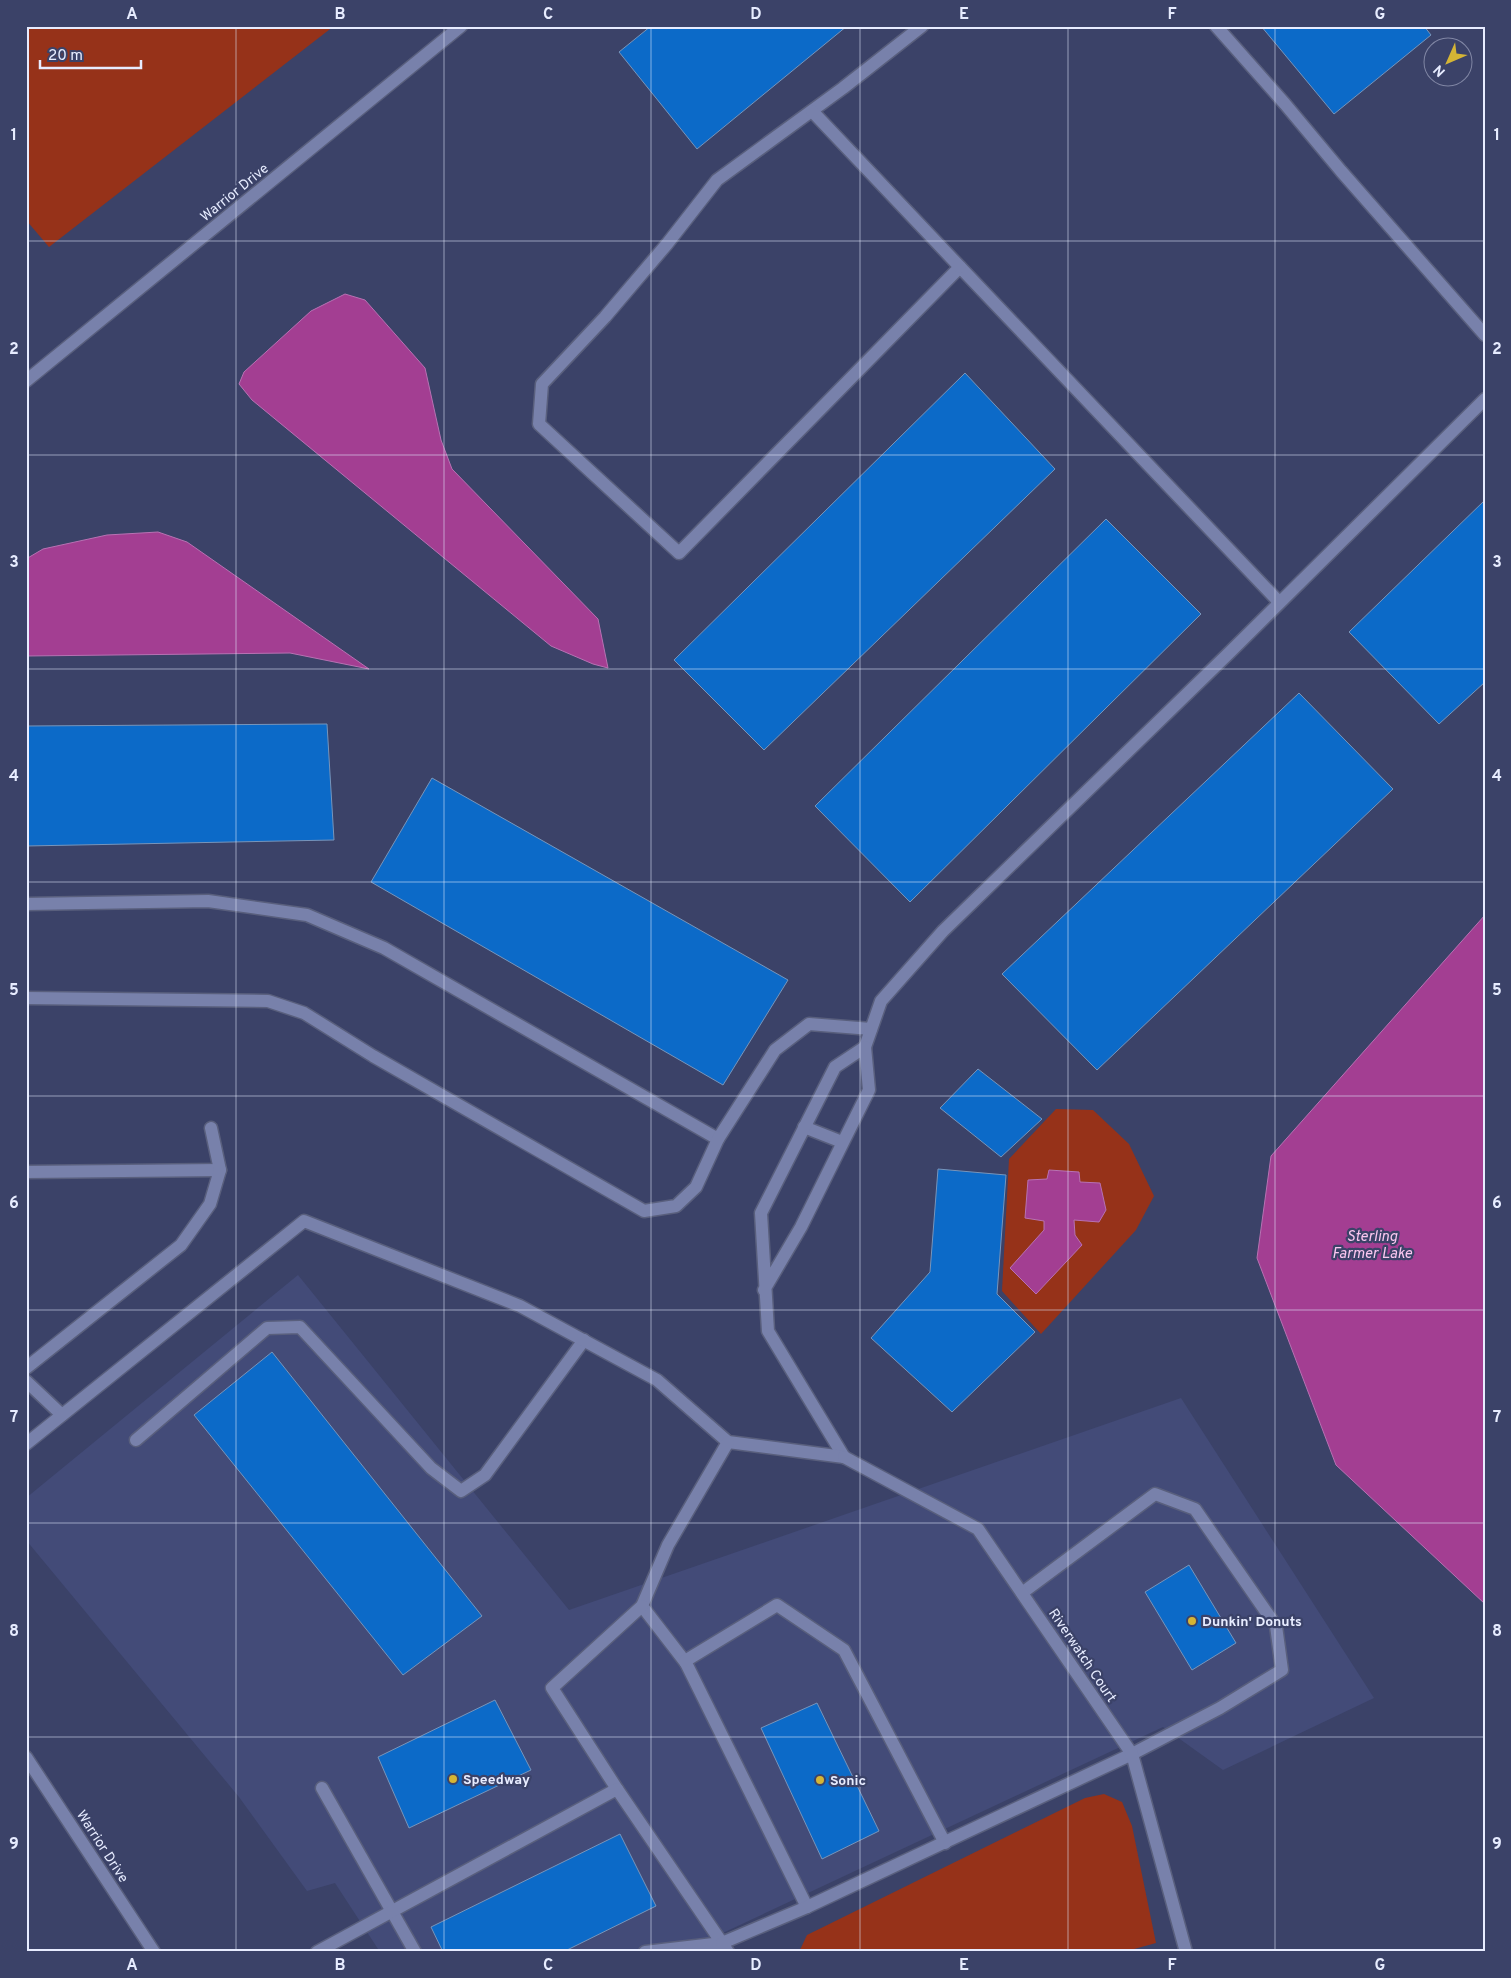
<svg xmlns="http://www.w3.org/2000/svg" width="1511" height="1978" viewBox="0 0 1511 1978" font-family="Overpass,sans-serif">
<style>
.built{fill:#434b78}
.green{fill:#963219}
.water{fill:#a33e92;stroke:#b772b3}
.building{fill:#0c6ac8;stroke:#7895bb}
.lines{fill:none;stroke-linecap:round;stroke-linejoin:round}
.lane-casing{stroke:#595f7d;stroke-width:15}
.street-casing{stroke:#595f7d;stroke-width:15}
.secondary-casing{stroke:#595f7d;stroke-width:15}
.lane{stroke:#7881ab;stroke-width:12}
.street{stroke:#7881ab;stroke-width:12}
.secondary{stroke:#7881ab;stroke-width:12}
.grid{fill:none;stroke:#e7ecff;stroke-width:1;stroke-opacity:0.55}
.poi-dot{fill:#d5b535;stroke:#3b4268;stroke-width:2}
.labels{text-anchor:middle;stroke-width:4.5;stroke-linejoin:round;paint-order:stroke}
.street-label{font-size:14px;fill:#e7ecff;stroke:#3b4268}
.poi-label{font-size:14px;font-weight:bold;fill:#e7ecff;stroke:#3b4268;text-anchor:start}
.water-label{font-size:15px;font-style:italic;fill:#fcc7f0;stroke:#3b4268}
.neatline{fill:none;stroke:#e7ecff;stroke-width:2}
.grid-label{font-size:16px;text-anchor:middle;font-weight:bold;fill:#e7ecff}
</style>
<rect width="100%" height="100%" fill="#3b4268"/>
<path class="built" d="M298 1275 569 1610 1181 1398 1374 1698 1223 1770 1163 1727 682 1952H380L335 1883 307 1891 239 1797 26 1540V1498Z"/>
<g class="green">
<path d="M26 26H334L49 247 26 220Z"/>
<path d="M1056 1109 1093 1110 1129 1144 1154 1196 1136 1230 1041 1334 1002 1291 1009 1159Z"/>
<path d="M1104 1794 1122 1802 1132 1826 1156 1943 1123 1952H799L807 1935 1085 1798Z"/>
</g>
<g class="water">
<path d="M345 294 365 300 425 368 441 440 452 469 598 619 608 668 593 664 551 646 252 400 239 384 244 372 311 311Z"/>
<path d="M158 532 187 542 369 669 290 653 26 656V559L43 549 107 535Z"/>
<path d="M1485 915V1604L1336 1465 1257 1258 1271 1156Z"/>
<path d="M1049 1170 1079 1172 1080 1182 1100 1183 1106 1210 1099 1222 1074 1220 1075 1235 1082 1245 1036 1294 1010 1268 1044 1230V1221L1025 1218 1028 1180 1047 1179Z"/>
</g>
<g class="building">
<path d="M651 26H847L697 149 619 52Z"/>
<path d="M1261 26H1424L1431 35 1334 114Z"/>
<path d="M965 373 1055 469 764 750 674 660Z"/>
<path d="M1485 500V682L1439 724 1349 632Z"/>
<path d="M1106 519 1201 614 910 902 815 806Z"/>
<path d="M1299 693 1393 789 1097 1070 1002 974Z"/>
<path d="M327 724 334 840 26 846V726Z"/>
<path d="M432 778 788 980 723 1085 371 882Z"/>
<path d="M978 1069 1042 1119 1001 1157 940 1108Z"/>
<path d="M938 1169 1006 1175 997 1294 1035 1332 952 1412 871 1338 930 1272Z"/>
<path d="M272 1352 482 1616 403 1675 194 1415Z"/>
<path d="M1189 1565 1236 1643 1192 1670 1145 1592Z"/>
<path d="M495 1700 531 1770 409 1828 378 1757Z"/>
<path d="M817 1703 879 1831 822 1859 761 1728Z"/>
<path d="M620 1834 656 1906 563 1952H443L431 1927Z"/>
</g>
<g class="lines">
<g class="lane-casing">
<g id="lane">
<path d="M922 26 843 88 717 180 667 244 605 317 542 384 539 424 679 553 960 267 1279 602"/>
<path d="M1216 26 1285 104 1341 171 1485 335"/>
<path d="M812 111 960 267"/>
<path d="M26 904 208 901 307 915 384 948 718 1139"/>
<path d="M26 998 268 1001 304 1013 373 1056 644 1211 676 1206 696 1187 718 1139 775 1050 809 1024 871 1029"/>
<path d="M865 1047 881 1001 943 931 1228 654 1485 399"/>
<path d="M804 1127 842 1142"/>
<path d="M26 1172 220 1170"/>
<path d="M764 1290 801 1227 869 1090 865 1047 835 1067 761 1213 768 1331 844 1457"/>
<path d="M26 1368 181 1245 210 1204 220 1170 211 1128"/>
<path d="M26 1381 62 1415"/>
<path d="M136 1440 267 1328 300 1327 431 1468 461 1491 485 1475 584 1340"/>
<path d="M26 1444 304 1221 520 1306 657 1380 728 1442 844 1457"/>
<path d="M686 1663 642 1606 668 1545 728 1442"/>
<path d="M322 1788 415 1952"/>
<path d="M617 1789 552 1688 642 1606"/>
<path d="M807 1907 685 1661 777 1605 844 1650 945 1843"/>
<path d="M317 1952 617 1789 722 1943 645 1952"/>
<path d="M728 1952 722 1943 807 1907 1132 1754 1220 1708 1282 1670 1276 1626 1195 1509 1155 1494 1022 1593"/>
</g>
</g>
<g class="street-casing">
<path id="street" d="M844 1457 978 1529 1132 1754 1186 1952"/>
</g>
<g class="secondary-casing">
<g id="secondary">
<path d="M26 381 461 26"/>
<path d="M26 1757 154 1952"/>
</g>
</g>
<use href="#lane" class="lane"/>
<use href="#street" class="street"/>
<use href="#secondary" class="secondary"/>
</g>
<path class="grid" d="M236 26V1952M444 26V1952M651 26V1952M860 26V1952M1068 26V1952M1275 26V1952M26 241H1485M26 455H1485M26 669H1485M26 882H1485M26 1096H1485M26 1310H1485M26 1523H1485M26 1737H1485"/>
<g class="poi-dot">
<circle cx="1192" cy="1621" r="5"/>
<circle cx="453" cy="1779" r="5"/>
<circle cx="820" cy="1780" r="5"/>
</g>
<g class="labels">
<g class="street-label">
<text transform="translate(234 192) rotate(-39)" y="5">Warrior Drive</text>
<text transform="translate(1083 1655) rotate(56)" y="5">Riverwatch Court</text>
<text transform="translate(103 1846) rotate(57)" y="5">Warrior Drive</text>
</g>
<g class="poi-label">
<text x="1202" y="1626">Dunkin' Donuts</text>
<text x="463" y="1784">Speedway</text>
<text x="830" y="1785">Sonic</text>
</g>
<g class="water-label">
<text x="1372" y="1241">Sterling<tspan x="1372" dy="17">Farmer Lake</tspan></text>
</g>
</g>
<rect width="1511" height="1978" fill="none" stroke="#3b4268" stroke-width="55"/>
<g transform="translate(1448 62) rotate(225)"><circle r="24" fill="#3b4268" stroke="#8086a4"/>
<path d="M0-4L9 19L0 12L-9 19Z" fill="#d5b535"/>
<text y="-8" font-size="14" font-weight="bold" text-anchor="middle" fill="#e7ecff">N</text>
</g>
<path d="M40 60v8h101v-8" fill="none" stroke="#e7ecff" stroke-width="2.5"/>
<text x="48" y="60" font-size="15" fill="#e7ecff" stroke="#3b4268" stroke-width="4" paint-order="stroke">20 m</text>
<rect x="28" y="28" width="1456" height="1922" class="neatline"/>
<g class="grid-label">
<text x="132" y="19">A</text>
<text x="340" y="19">B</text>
<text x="548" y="19">C</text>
<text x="756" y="19">D</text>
<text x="964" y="19">E</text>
<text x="1172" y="19">F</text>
<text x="1380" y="19">G</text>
<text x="14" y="140">1</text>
<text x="1497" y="140">1</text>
<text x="14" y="354">2</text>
<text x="1497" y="354">2</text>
<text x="14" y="567">3</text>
<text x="1497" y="567">3</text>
<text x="14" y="781">4</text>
<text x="1497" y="781">4</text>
<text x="14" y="995">5</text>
<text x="1497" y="995">5</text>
<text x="14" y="1208">6</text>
<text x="1497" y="1208">6</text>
<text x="14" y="1422">7</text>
<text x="1497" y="1422">7</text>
<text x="14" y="1636">8</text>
<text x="1497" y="1636">8</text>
<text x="14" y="1849">9</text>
<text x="1497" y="1849">9</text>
<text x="132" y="1970">A</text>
<text x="340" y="1970">B</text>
<text x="548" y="1970">C</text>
<text x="756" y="1970">D</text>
<text x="964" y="1970">E</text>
<text x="1172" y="1970">F</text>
<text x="1380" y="1970">G</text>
</g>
</svg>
